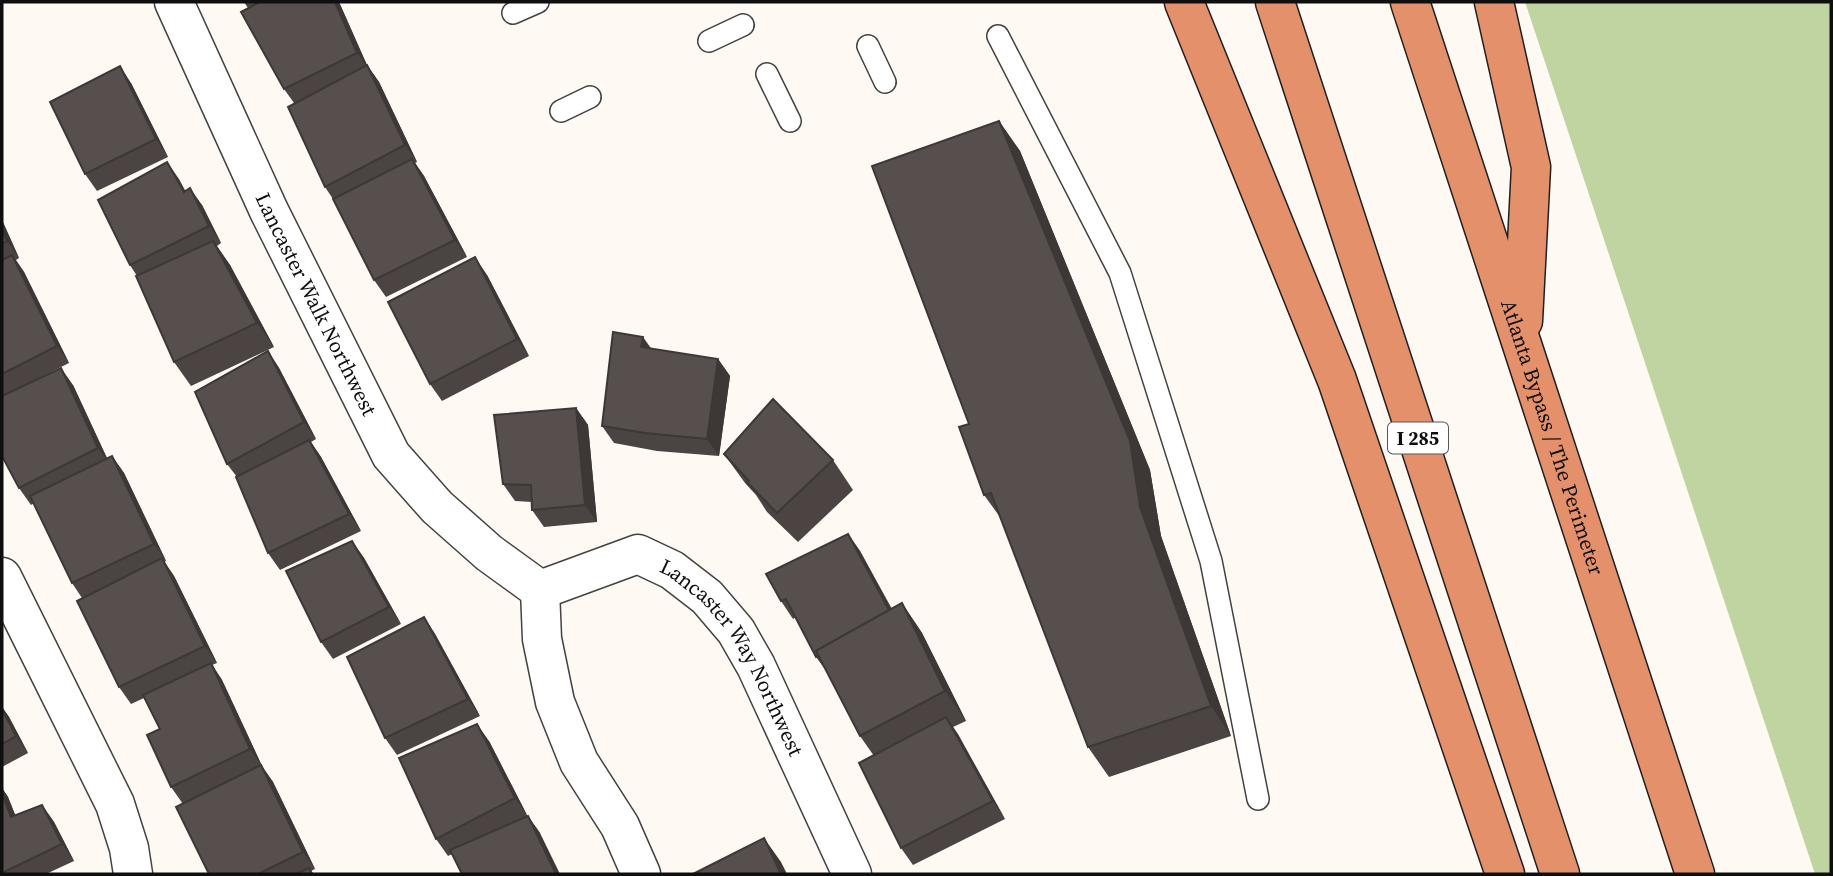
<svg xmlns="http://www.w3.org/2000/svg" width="1833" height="876" viewBox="0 0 1833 876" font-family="'Source Serif 4',serif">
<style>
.forest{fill:#bfd4a1}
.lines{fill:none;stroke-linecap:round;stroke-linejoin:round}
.lane-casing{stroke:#424242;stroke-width:24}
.street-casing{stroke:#424242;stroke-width:41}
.highway-casing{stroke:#202020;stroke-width:41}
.lane{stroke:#fff;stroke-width:21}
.street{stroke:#fff;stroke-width:38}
.highway{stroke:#e4916b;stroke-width:38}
.wall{fill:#4b4442}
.shaded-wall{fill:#3d3736}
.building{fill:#574f4d;stroke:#3d3736;stroke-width:2}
.labels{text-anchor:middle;stroke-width:7;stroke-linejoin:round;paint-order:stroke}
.shield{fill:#fff;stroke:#575757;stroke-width:2}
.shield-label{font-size:19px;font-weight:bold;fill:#0f0f0f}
.street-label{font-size:21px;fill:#0f0f0f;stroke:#fff}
</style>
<rect width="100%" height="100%" fill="#fefaf3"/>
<path class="forest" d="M1525 2H1831V874H1815Z"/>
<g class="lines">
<g class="lane-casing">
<g id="lane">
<path d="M513 13 538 2"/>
<path d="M998 36 1120 273 1211 561 1258 799"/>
<path d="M709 41 743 25"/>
<path d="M868 46 885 82"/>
<path d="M767 74 790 121"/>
<path d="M561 111 590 97"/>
</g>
</g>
<g class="street-casing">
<g id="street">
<path id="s1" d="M174 2 269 211 391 455 437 507 489 553 540 590"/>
<path d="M2 577 115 804 129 848 133 874"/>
<path id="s2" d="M641 874 620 826 579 762 555 702 542 639 540 590 638 554 672 570 707 597 736 631 756 666 852 874"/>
</g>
</g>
<g class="highway-casing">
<g id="highway">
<path d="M1184 2 1337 380 1505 874"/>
<path d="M1275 2 1560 874"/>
<path id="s3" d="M1410 2 1695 874"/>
<path d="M1494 2 1531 167 1523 321"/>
</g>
</g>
<use href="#lane" class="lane"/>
<use href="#street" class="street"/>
<use href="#highway" class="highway"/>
</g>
<g class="wall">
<path d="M244 2H339L367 65 379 82 417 162 415 163 424 176 467 257 386 297 374 280 333 199 325 187 294 103 284 89 248 8Z"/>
<path d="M131 83 168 157 97 191 85 174Z"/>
<path d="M999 121 1020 151 1150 470 1161 536 1231 736 1109 777 1088 747 1000 517 984 495 969 424Z"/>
<path d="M167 162 185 191 202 205 221 243 217 246 230 265 274 347 191 386 174 362 137 276 130 265Z"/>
<path d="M2 220 19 258 16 260 24 272 69 363 25 385H73L107 458 112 456 124 473 166 561 164 562 174 576 217 663 212 665 222 680 262 766 273 782 315 869 311 871 314 874H209L183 804 171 787 160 729 144 698 131 704 119 687 82 598 72 583 34 503 31 505 19 488 2 456Z"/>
<path d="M487 275 529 356 442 401 430 384Z"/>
<path d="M651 349 718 359 730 376 719 456 657 451 614 443 602 426Z"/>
<path d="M268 351 279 368 316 439 311 442 321 457 361 531 280 570 268 553 237 477 227 464Z"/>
<path d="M576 408 588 425 597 522 544 527 532 510V502L515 501 503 484Z"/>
<path d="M724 454 833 460 853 490 798 542 767 512 756 495 745 483Z"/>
<path d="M848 534 860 551 892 609 902 603 922 633 966 721 953 727 1005 819 913 865 901 848 874 756 860 736 827 672 816 657 796 617 793 619 781 601Z"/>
<path d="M352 541 364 558 401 624 333 659 321 642Z"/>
<path d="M424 617 435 634 480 716 397 755 385 738Z"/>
<path d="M2 707 9 717 28 753 2 767Z"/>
<path d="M489 741 527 815 540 833 452 854 448 856 436 839Z"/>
<path d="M2 788 8 797 15 815 42 805 54 822 74 861 46 874H2Z"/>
</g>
<g class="shaded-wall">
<path d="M335 2H339L369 70 357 53Z"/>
<path d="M367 65 379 82 417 162 405 145Z"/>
<path d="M120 66 131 83 168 157 156 139Z"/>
<path d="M999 121 1020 151 1150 470 1161 536 1231 736 1211 706 1140 507Z"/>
<path d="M412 159 424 176 467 257 455 240Z"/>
<path d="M167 162 179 179 195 209 184 192Z"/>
<path d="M190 188 202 205 221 243 209 226Z"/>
<path d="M2 220 19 258 7 241 2 230Z"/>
<path d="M213 241 230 265 274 347 257 323Z"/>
<path d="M12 255 24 272 69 363 57 346Z"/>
<path d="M475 257 487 275 529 356 517 339Z"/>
<path d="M643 337 655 354 641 347Z"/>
<path d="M268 351 279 368 316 439 304 422Z"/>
<path d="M718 359 730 376 719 456 707 439Z"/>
<path d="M61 368 73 385 110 465 98 448Z"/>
<path d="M576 408 588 425 597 522 585 505Z"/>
<path d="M309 440 321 457 361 531 349 514Z"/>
<path d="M112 456 124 473 166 561 154 544Z"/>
<path d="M848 534 860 551 903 631 892 614Z"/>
<path d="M352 541 364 558 401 624 389 607Z"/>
<path d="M162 558 174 576 217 663 205 646Z"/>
<path d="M902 603 922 633 966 721 945 691Z"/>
<path d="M424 617 435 634 480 716 468 699Z"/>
<path d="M211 663 222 680 262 766 250 749Z"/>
<path d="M2 707 9 717 28 753 16 736 2 709Z"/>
<path d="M946 717 958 734 1005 819 993 801Z"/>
<path d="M477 724 489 741 527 815 515 798Z"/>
<path d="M261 765 273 782 315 869 303 852Z"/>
<path d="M2 788 8 797 23 834 11 817 2 794Z"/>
<path d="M42 805 54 822 74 861 62 844Z"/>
<path d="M528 816 540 833 560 874H556Z"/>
<path d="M764 838 781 862 787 874H781Z"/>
</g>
<g class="building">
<path d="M260 2H335L357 53 284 89 241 12Z"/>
<path d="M367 65 405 145 325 187 288 107Z"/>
<path d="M120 66 156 139 85 174 50 102Z"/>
<path d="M999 121 1130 441 1140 507 1211 706 1088 747 991 493 984 495 959 427 969 424 872 166Z"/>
<path d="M412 159 455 240 374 280 333 199Z"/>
<path d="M167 162 184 192 190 188 209 226 130 265 98 200Z"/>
<path d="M2 230 7 241 2 244Z"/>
<path d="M213 241 257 323 174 362 136 276Z"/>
<path d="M12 255 57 346 2 374V260Z"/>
<path d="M475 257 517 339 430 384 388 302Z"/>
<path d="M613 332 643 337 641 347 718 359 707 439 645 433 602 426Z"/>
<path d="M268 351 304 422 227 464 195 392Z"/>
<path d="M61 368 98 448 19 488 2 456V396Z"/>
<path d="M773 399 833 460 777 513 747 482 749 481 724 454Z"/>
<path d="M576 408 585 505 532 510 531 485 503 484 494 415Z"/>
<path d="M309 440 349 514 268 553 236 477Z"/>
<path d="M112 456 154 544 72 583 30 496Z"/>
<path d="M848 534 889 610 816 651 818 656 816 657 786 599 781 601 766 574Z"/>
<path d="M352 541 389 607 321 642 286 571Z"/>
<path d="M162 558 205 646 119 687 77 601Z"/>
<path d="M902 603 945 691 860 736 816 651Z"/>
<path d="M424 617 468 699 385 738 347 657Z"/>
<path d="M211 663 250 749 171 787 147 735 160 729 143 695Z"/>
<path d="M2 709 16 736 2 744Z"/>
<path d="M946 717 993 801 901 848 859 763Z"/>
<path d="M477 724 515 798 436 839 399 758Z"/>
<path d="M261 765 303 852 258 874H209L176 807Z"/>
<path d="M2 794 11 817 42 805 62 844 2 873Z"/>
<path d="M528 816 556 874H462L450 850Z"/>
<path d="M764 838 781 874H693Z"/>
<path d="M309 868 312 874H296Z"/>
</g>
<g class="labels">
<rect class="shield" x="1388" y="422.5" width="60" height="31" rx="5"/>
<g class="shield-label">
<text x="1418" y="445">I 285</text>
</g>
<g class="street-label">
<text dy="7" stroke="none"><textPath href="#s1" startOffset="334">Lancaster Walk Northwest</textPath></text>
<text dy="7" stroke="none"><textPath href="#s3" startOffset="458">Atlanta Bypass / The Perimeter</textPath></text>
<text dy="7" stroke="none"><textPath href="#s2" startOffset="556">Lancaster Way Northwest</textPath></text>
</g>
</g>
<rect width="1833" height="876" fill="none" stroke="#0f0f0f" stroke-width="7"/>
</svg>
